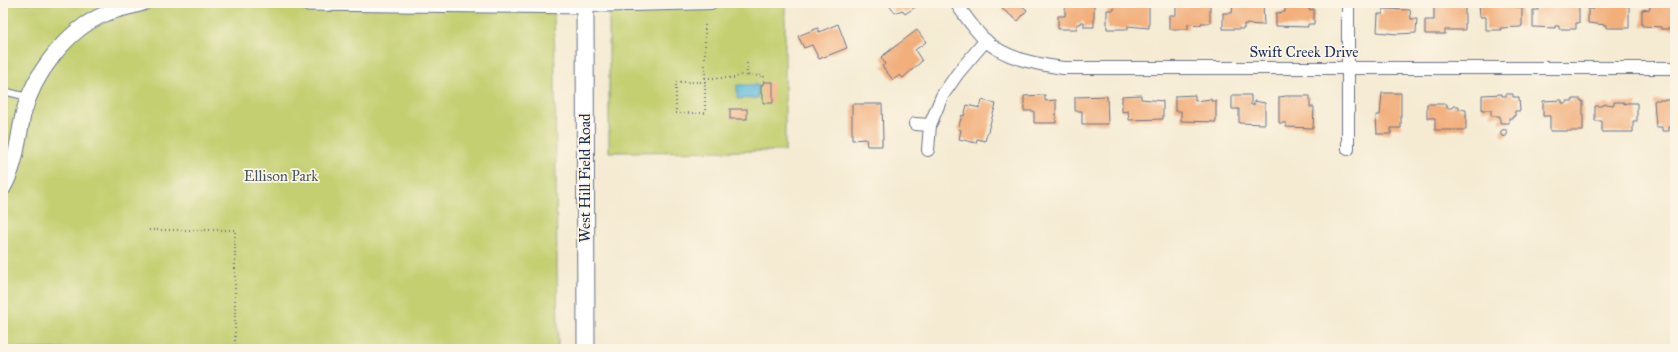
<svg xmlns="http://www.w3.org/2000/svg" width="1678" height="352" viewBox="0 0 1678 352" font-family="'IM FELL Great Primer',serif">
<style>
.green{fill:#c3cf70;stroke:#6f7f67}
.water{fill:#5cbada;stroke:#3c749c}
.building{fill:#f2af7b}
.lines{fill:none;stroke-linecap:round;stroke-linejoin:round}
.service-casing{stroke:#677187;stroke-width:8}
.minor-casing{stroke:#677187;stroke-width:14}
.tertiary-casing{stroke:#677187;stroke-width:17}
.secondary-casing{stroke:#677187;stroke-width:19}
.path{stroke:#677187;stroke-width:2;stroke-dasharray:1 3;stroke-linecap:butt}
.service{stroke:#fff;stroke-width:6}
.minor{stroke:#fff;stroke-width:12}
.tertiary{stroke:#fff;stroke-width:15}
.secondary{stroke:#fff;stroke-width:17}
.labels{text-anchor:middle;stroke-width:3.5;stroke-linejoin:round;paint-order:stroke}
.street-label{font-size:15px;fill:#1b2f5e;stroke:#fcf5e5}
.park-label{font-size:15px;fill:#455762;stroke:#fcf5e5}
</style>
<rect width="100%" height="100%" fill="#fcf5e5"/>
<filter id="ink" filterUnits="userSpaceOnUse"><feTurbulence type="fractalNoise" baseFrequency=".025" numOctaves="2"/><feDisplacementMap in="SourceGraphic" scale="8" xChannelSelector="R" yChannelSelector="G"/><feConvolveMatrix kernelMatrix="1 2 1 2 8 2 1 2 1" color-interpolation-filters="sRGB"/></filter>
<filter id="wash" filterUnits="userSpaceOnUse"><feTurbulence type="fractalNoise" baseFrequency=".012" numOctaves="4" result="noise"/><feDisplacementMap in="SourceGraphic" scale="16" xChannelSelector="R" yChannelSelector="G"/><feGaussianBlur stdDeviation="0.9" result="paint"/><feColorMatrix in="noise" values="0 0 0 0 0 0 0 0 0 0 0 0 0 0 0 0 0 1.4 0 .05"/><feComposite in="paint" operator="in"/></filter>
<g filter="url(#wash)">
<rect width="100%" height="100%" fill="#f5ebd3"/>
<g class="green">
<path d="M3 3H554L558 349H3Z"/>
<path d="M699 3H785V151L609 152V6Z"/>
</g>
<path class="water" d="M737 85H758V98L737 99Z"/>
<g id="blocks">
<g class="building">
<path d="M887 3H915L917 6 905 14 902 10 895 13Z"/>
<path d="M1002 3H1024L1022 6 1027 10 1018 21 1002 9 1005 5Z"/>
<path d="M1065 3H1094V27H1084V22H1081V24H1077V29H1058V16H1065Z"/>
<path d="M1114 3H1149V28L1128 26V29H1107V10H1114Z"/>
<path d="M1176 3H1210V23H1201V25L1188 24V29H1169V15H1176Z"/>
<path d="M1233 3H1263L1264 25 1244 24V29H1223V13H1232Z"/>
<path d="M1434 3H1459V5H1465V30H1445V34H1425V20H1434Z"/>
<path d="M1479 3H1516V7H1522V26L1520 27 1500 28 1501 30H1486V17H1480Z"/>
<path d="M1538 3H1579V23H1576V29H1559V26H1555V28L1533 27V10H1538Z"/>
<path d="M1594 3H1626V6H1629V28H1606V25L1588 23V9H1594Z"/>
<path d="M1650 3H1675V29H1661V27L1642 26V10L1650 9Z"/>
<path d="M1297 4 1309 5V10L1314 9V24H1308V27L1276 26V13L1285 12V5Z"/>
<path d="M1383 9 1410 10 1411 19H1417L1416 33 1397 34 1377 32 1378 14H1383Z"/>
<path d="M838 24 847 48 819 59 812 45 804 48 798 36 818 28 819 32Z"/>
<path d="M917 30 926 42 915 50 922 61 903 78 900 75 893 80 882 66 885 64 881 57Z"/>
<path d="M763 82H773V103H763V94H761V85H763Z"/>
<path d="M1382 93H1401V128H1391V134H1377L1376 115H1380Z"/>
<path d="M1502 94V96H1506V94H1513V97H1519L1520 111H1515V116H1513V118H1509V123H1500V116H1491V110H1482V95Z"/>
<path d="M1045 95V101L1056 100V123H1034V111H1024V96Z"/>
<path d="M1141 95V99L1163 101V119L1129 120 1128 111 1122 112V96Z"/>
<path d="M1195 95V101L1211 99V101H1216V122L1181 121V111H1175V96Z"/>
<path d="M1232 95H1251V105H1254V101L1265 103V124L1239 123V109H1232Z"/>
<path d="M1107 96 1108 124H1082V111H1075V97Z"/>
<path d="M1286 96H1310V107H1314L1313 128 1286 127V123H1279V97Z"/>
<path d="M1573 99H1581V101H1583V131H1550V116H1543V101L1562 100V103H1567V101H1573Z"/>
<path d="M982 100 996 104 985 141 977 139 976 143 959 139 961 130 958 129 962 115 964 116 967 105 980 108Z"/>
<path d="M1656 100H1670V106H1675V128L1669 127V131H1662V127H1656L1654 101Z"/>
<path d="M1614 102H1624V104L1627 103H1637V121H1633V132H1602V121H1595V106H1602V105L1606 104 1614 105Z"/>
<path d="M852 104H882L883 139H882V146H867L866 139 852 140Z"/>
<path d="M1427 104H1447V108H1453V106H1459V109L1466 110V130H1435V118H1427Z"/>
<rect x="730" y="109" width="17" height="10"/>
<circle cx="1504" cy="133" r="3.5"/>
</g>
</g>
</g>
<g filter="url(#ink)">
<use href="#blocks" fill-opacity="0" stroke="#677187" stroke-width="1"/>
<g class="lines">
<g class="service-casing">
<path id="service" d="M3 91 28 97"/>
</g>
<g class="minor-casing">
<g id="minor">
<path d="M956 3C965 16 974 29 985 40 1006 59 1036 64 1063 68H1675"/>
<path d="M1348 3V149"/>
<path d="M585 6 711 3"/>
<path d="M915 124 930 125"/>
<path d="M928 150 930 125 942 96 958 73 986 40"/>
</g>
</g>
<g class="tertiary-casing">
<g id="tertiary">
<path d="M307 3 585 6"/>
<path d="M3 188C16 166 18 139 23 115 33 75 66 30 105 14 117 9 131 7 143 3"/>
</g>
</g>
<g class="secondary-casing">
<path id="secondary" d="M583 3 585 6 586 349"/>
</g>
<g class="path">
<path d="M747 76V62"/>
<path d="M705 78H735L740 75 764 76V84"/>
<path d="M705 82H676V113H705V24"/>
<path d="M149 230H235V349"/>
<path d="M3 347 283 349"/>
</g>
<use href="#service" class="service"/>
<use href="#minor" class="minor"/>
<use href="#tertiary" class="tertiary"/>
<use href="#secondary" class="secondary"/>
</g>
</g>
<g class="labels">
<g class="street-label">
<text x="1304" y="57">Swift Creek Drive</text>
<text transform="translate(585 178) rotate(-90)" y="5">West Hill Field Road</text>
</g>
<g class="park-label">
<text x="281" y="181">Ellison Park</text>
</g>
</g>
<rect width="1678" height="352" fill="none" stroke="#fcf5e5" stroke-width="16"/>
</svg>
